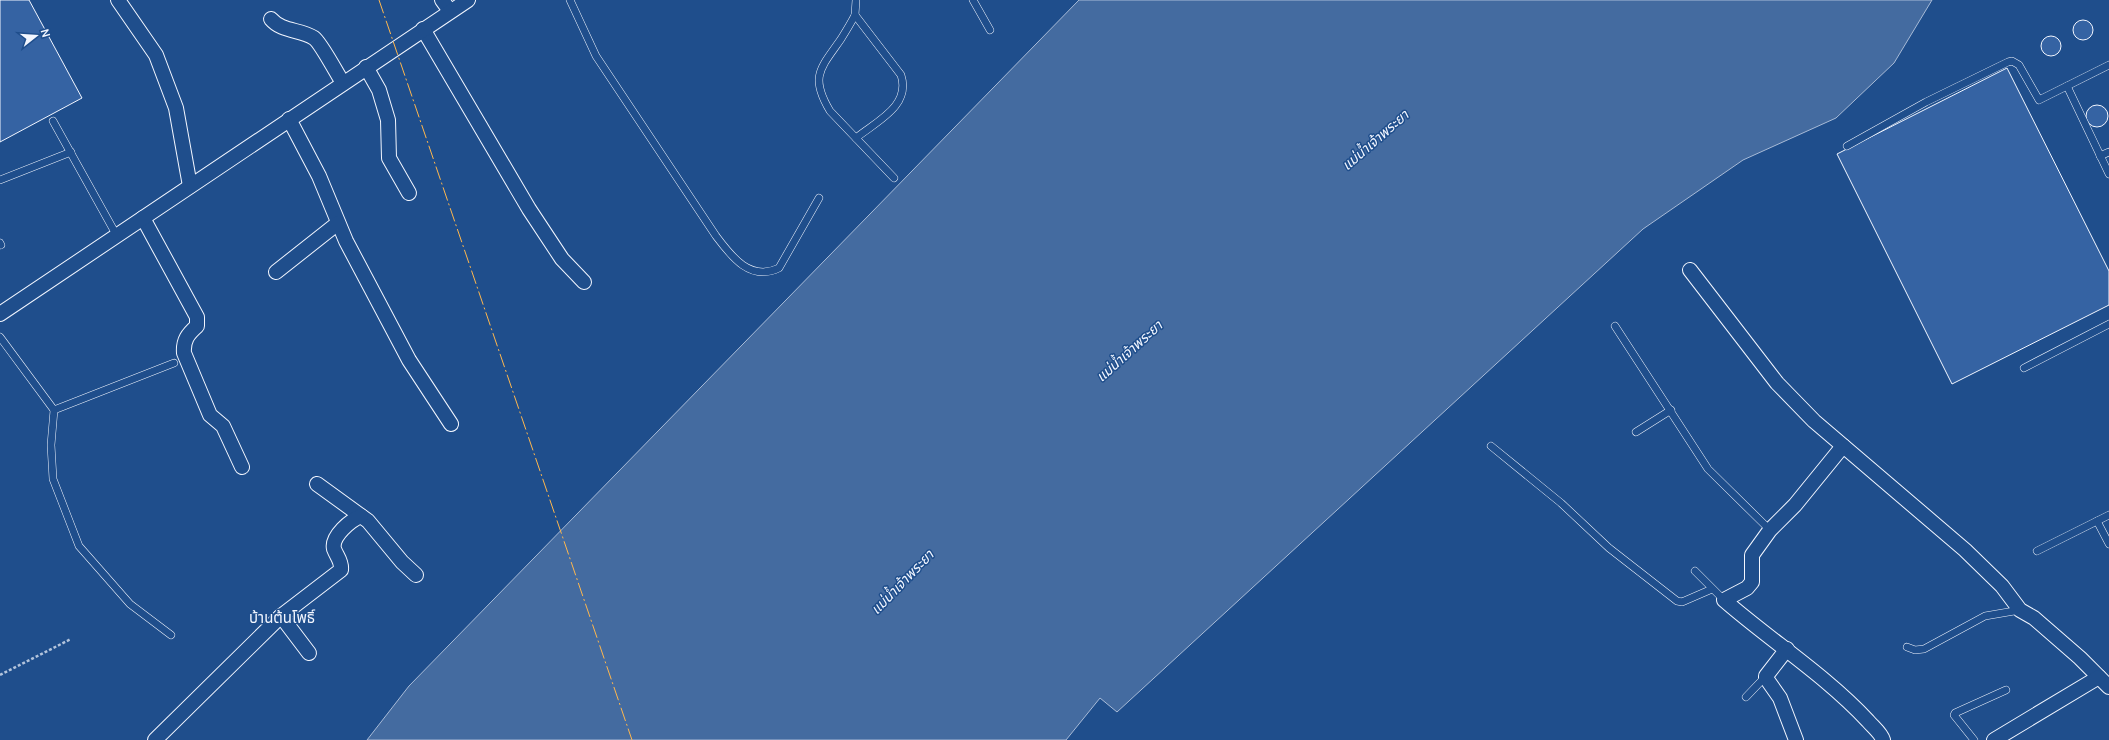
<svg xmlns="http://www.w3.org/2000/svg" width="2109" height="740" viewBox="0 0 2109 740" font-family="Manrope,'Noto Sans Thai',sans-serif">
<style>
.water{fill:#446ba0;stroke:#a8bbd7}
.building{fill:#3563a3;stroke:#f2f6ff}
.lines{fill:none;stroke-linecap:round;stroke-linejoin:round}
.lane-casing{stroke:#f2f6ff;stroke-width:8}
.street-casing{stroke:#f2f6ff;stroke-width:16}
.path{stroke:#b3c4dc;stroke-width:2.5;stroke-dasharray:3 2;stroke-linecap:butt}
.lane{stroke:#1f4e8c;stroke-width:7}
.street{stroke:#1f4e8c;stroke-width:14}
.power{stroke:#ffb74d;stroke-width:1;stroke-dasharray:14 3 2 3;stroke-linecap:butt}
.labels{text-anchor:middle;stroke-width:3;stroke-linejoin:round;paint-order:stroke}
.water-label{font-size:14px;font-style:italic;fill:#f2f6ff;stroke:#1f4e8c}
.quarter-label{font-size:15px;fill:#f2f6ff;stroke:#1f4e8c}
</style>
<rect width="100%" height="100%" fill="#1f4e8c"/>
<path class="water" d="M1079 0H1932L1894 63 1836 118 1743 160 1643 229 1117 712 1100 698 1066 740H367L409 686Z"/>
<g class="building">
<path d="M0 0H29L82 98 0 142Z"/>
<circle cx="2083" cy="30" r="10"/>
<circle cx="2051" cy="46" r="10"/>
<path d="M2007 68 2109 271V305L1952 384 1837 154Z"/>
<circle cx="2097" cy="116" r="11"/>
</g>
<g class="lines">
<g class="lane-casing">
<g id="lane">
<path d="M570 0 596 56 716 236C731 256 750 282 779 268L819 198"/>
<path d="M856 0 855 15 901 75C911 106 877 121 856 138"/>
<path d="M973 0 990 30"/>
<path d="M855 15C851 23 846 31 841 39 821 68 809 76 830 111L894 178"/>
<path d="M2067 86 2109 174"/>
<path d="M53 121 117 236"/>
<path d="M1847 146 1926 102 2008 62 2012 61 2019 65 2039 100 2109 65"/>
<path d="M2100 156 2109 152"/>
<path d="M0 180 71 152"/>
<path d="M0 243 1 245"/>
<path d="M1615 326 1708 469 1770 530"/>
<path d="M0 337 54 410 51 445 53 479 79 546 130 604 171 635"/>
<path d="M2024 368 2109 324"/>
<path d="M54 410 174 363"/>
<path d="M1636 432 1671 410"/>
<path d="M1491 446 1561 503 1609 548 1677 601 1682 602 1712 589"/>
<path d="M2097 521 2109 544"/>
<path d="M2037 551 2109 515"/>
<path d="M1695 571 1724 600"/>
<path d="M1907 647 1915 650 1924 649 1985 616 2020 610"/>
<path d="M1746 697 1766 676"/>
<path d="M1974 740 1954 715 1955 713 2006 690"/>
</g>
</g>
<g class="street-casing">
<g id="street">
<path d="M118 0 156 55 176 108 190 186"/>
<path d="M442 0 450 11"/>
<path d="M271 19C282 32 300 29 314 38 321 43 337 74 343 83"/>
<path d="M423 29 529 209 562 259 584 282"/>
<path d="M366 67 379 90 388 120 389 158 409 193"/>
<path d="M289 119 319 176 346 241 409 360 451 424"/>
<path d="M143 218 197 317V326C188 334 183 340 184 353L210 415 223 426 242 467"/>
<path d="M1690 270 1777 383 1814 421 1965 550 2002 586 2020 610 2034 618 2080 658 2109 687"/>
<path d="M276 272 338 223"/>
<path d="M0 314 468 0"/>
<path d="M1843 446 1795 505 1770 530 1752 555V582L1747 588 1724 600C1771 641 1825 675 1868 721 1873 727 1881 733 1883 740"/>
<path d="M317 484 368 521 402 562 416 575"/>
<path d="M281 616 309 653"/>
<path d="M1787 649 1766 676V678L1780 698 1796 740"/>
<path d="M155 740 281 616 341 570C342 561 337 557 334 549 331 536 351 520 361 516"/>
<path d="M1994 740 2099 677"/>
</g>
</g>
<path class="path" d="M0 675 71 639"/>
<use href="#lane" class="lane"/>
<use href="#street" class="street"/>
<path class="power" d="M379 0 632 740"/>
</g>
<g class="labels">
<g class="water-label">
<text transform="translate(1375 140) rotate(-41)" y="5">แม่น้ำเจ้าพระยา</text>
<text transform="translate(1129 351) rotate(-42)" y="5">แม่น้ำเจ้าพระยา</text>
<text transform="translate(902 582) rotate(-46)" y="5">แม่น้ำเจ้าพระยา</text>
</g>
<g class="quarter-label">
<text x="282" y="623">บ้านต้นโพธิ์</text>
</g>
</g>
<g transform="translate(36 36) rotate(73)" stroke="#1f4e8c" stroke-width="3" paint-order="stroke">
<path d="M0-3L7 15L0 10L-7 15Z" fill="#f2f6ff"/>
<text y="-6" font-size="11" font-weight="bold" text-anchor="middle" fill="#f2f6ff">N</text>
</g>
</svg>
